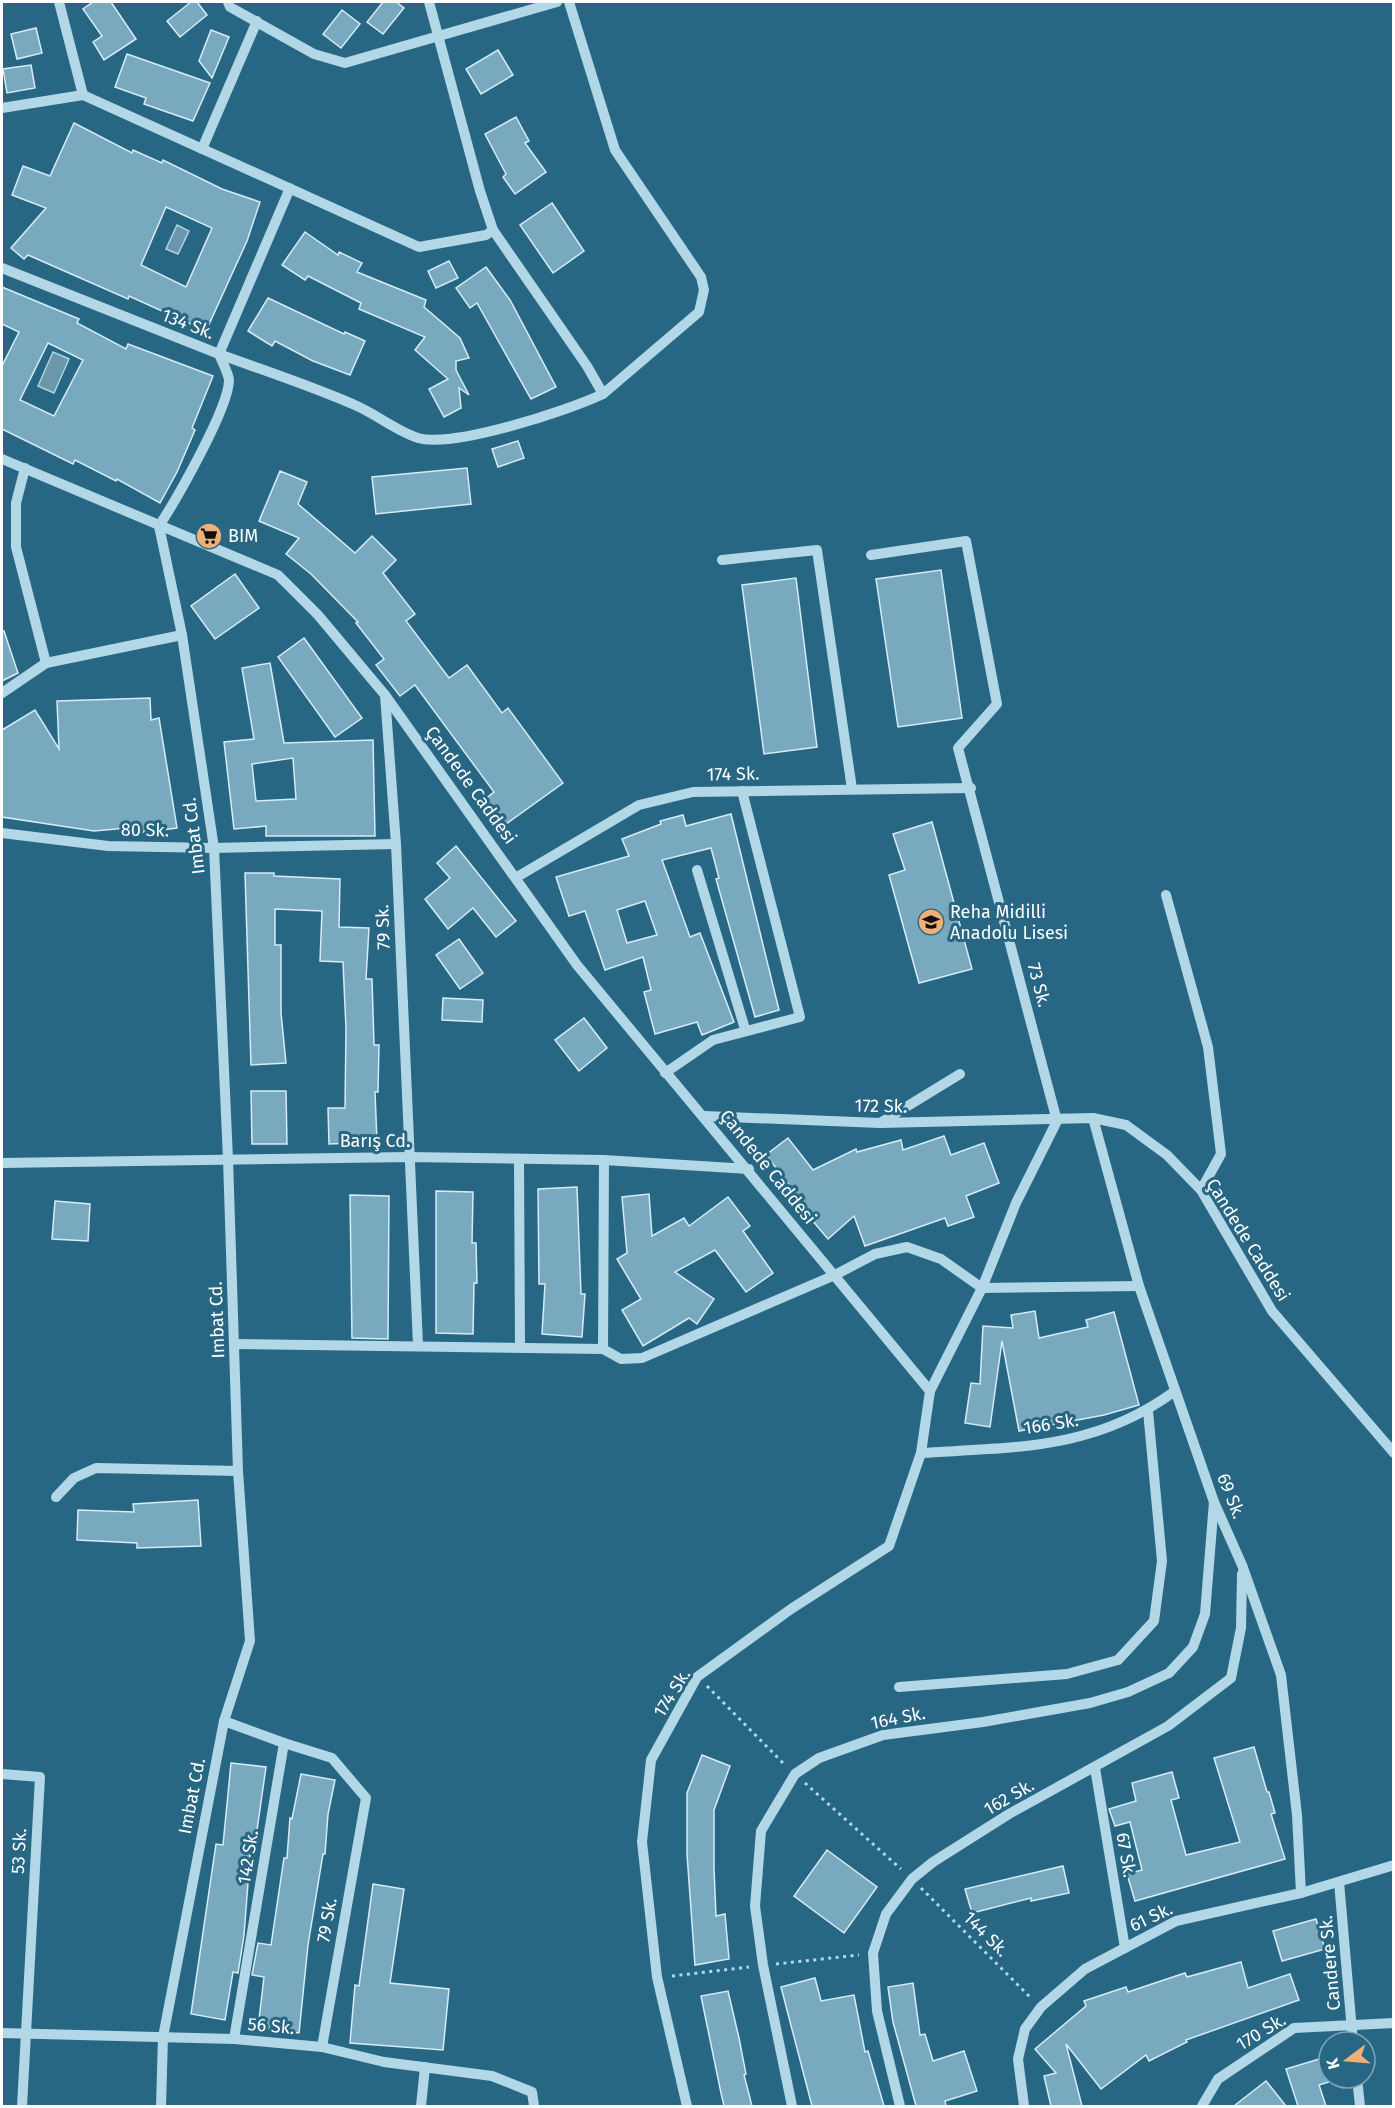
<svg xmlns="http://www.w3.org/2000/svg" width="1395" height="2108" viewBox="0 0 1395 2108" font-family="'Fira Sans',sans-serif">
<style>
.water{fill:#6c96a9;stroke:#a6d5e7;stroke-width:1.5}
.building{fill:#78a9be;stroke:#d5ecf6;stroke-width:1.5;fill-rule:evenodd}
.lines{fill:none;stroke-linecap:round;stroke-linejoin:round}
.path{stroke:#b2d7e7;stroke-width:3;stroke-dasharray:3 4.5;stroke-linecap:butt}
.minor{stroke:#b2d7e7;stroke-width:10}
.labels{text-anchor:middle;stroke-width:6;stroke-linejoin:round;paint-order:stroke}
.street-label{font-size:18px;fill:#fff;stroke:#286784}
.poi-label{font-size:18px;fill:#fff;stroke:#286784;text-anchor:start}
</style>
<rect width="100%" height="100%" fill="#286784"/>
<g class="water">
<path d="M177 225 189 231 178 254 166 249Z"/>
<path d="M53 352 69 359 54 393 38 386Z"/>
</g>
<g class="building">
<path d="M93 2H111L136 39 104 60 93 42 102 36 83 9Z"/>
<path d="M191 2H197L207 15 180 37 167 21Z"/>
<path d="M383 2H396L404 8 383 34 367 22Z"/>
<path d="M342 10 360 24 341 48 323 34Z"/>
<path d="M36 28 42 53 17 59 11 34Z"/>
<path d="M211 30 229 37 212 78 199 61Z"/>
<path d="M498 50 513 75 481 94 466 69Z"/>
<path d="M127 54 210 83 193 121 144 104 146 98 115 87Z"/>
<path d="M31 65 35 88 7 93 3 69Z"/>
<path d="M516 117 529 141 525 143 546 172 515 194 503 177 506 174 485 134Z"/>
<path d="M74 123 132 153 133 150 162 163 163 160 222 189 260 202 247 241 206 331 129 296 128 299 28 255 24 259 11 248 46 208 12 195 23 166 50 176ZM166 207 212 228 186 287 141 265Z"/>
<path d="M552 203 584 251 553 273 520 225Z"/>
<path d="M305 232 338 255 339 252 362 263 357 272 426 300 424 307 460 338 469 358 456 361V370L469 395 459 388 461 408 444 417 429 389 448 379 415 350 425 337 359 309 361 303 308 276 305 280 282 265Z"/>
<path d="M449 261 458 278 436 288 428 271Z"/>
<path d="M486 267 510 300 556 387 531 399 477 303 470 308 456 288Z"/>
<path d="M2 287 79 319 77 323 126 349 128 344 213 376 192 428 195 430 177 472 160 503 117 479 116 481 75 460 73 464 2 429V366L19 332 2 324ZM48 343 83 360 54 416 20 400Z"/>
<path d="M268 298 344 334 345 332 365 341 350 375 313 361 275 341 272 346 248 331Z"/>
<path d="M518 441 524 458 498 467 492 449Z"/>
<path d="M467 468 471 504 376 514 372 477Z"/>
<path d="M280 471 307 482 298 504 355 553 372 536 396 560 383 573 415 614 406 621 449 678 467 665 502 713 508 708 563 783 502 827 484 800 494 792 415 685 400 696 376 665 384 659 356 623 358 622 311 574 286 554 299 538 259 521Z"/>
<path d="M941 570 962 718 898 727 876 579Z"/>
<path d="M235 574 259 608 215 639 191 606Z"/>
<path d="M796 578 817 747 764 754 742 585Z"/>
<path d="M2 631H4L18 673 2 681Z"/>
<path d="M304 638 362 718 335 737 278 657Z"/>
<path d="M270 663 284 743 373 740 375 836H266V826L234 829 224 742 254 739 242 668ZM293 758 296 799 256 801 252 764Z"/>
<path d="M150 698 151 720 159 718 177 828 128 834 127 828 94 831 2 817V730L35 710 59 749 57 701Z"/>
<path d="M731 814 779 1010 755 1017 716 879 719 878 711 848 662 860 690 937 700 933 734 1022 702 1035 697 1022 655 1034 644 992 651 990 643 957 605 970 585 911 569 916 556 877 629 856 622 839 661 824 660 821 683 815 686 826ZM645 901 657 935 627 943 617 910Z"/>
<path d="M932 822 972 969 919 983 889 875 905 870 893 834Z"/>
<path d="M456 846 516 921 496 937 473 908 448 929 425 899 450 878 437 863Z"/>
<path d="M245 873H274V876L340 879 339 927 369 928 366 979H372L374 1045H379L378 1092H375L377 1142 329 1144 328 1108H345L346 1029 343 962 320 961 322 911 275 909V945H281V1013L286 1063 251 1065Z"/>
<path d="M459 939 483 973 460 989 436 955Z"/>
<path d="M443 998 483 1000 482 1022 442 1020Z"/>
<path d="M584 1018 607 1048 579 1071 555 1040Z"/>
<path d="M251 1091H286L287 1144H252Z"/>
<path d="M944 1136 951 1155 984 1143 999 1183 966 1196 974 1217 948 1226 945 1218 865 1246 854 1216 828 1239 800 1206 803 1203 766 1155 788 1138 813 1170 856 1149 857 1152 901 1140 903 1150Z"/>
<path d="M577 1187 581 1294H585L582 1337 542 1334 545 1284H539L538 1189Z"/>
<path d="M436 1191 473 1192 472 1243H476L477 1283H474L473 1334 436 1333Z"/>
<path d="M649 1194 652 1236 684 1218 689 1226 728 1197 750 1226 743 1231 773 1273 746 1292 715 1250 675 1272 714 1299 697 1324 689 1318 643 1346 622 1310 641 1299 617 1259 627 1253 622 1197Z"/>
<path d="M350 1195 389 1196 388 1339 352 1338Z"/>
<path d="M55 1201 90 1204 88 1241 52 1239Z"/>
<path d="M1035 1311 1039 1338 1088 1327 1086 1320 1114 1312 1139 1405 1104 1415 1019 1431 1002 1341 990 1427 965 1423 971 1383 980 1384 983 1326 1013 1328 1011 1315Z"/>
<path d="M198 1500 201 1546 137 1548V1543L77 1540 78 1510 134 1512 133 1504Z"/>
<path d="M1254 1747 1267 1792H1269L1275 1813 1271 1814 1285 1859 1135 1901 1127 1874 1142 1870 1130 1822 1115 1826 1109 1809 1136 1801 1132 1783 1172 1772 1179 1798 1171 1800 1186 1855 1240 1842 1214 1758Z"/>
<path d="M702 1755 730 1766 714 1810V1868L716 1916 725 1914 729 1959 695 1965 687 1854V1793Z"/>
<path d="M231 1763 266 1767 255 1844H251L244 1935 238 1973 233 1972 225 2020 191 2014 216 1844 223 1845Z"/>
<path d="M301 1774 335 1780 328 1814 325 1854H323L308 1945 299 2033 258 2028 264 1977 252 1975 258 1943 271 1945 284 1858H287L290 1818 292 1819Z"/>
<path d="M827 1850 877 1887 844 1933 794 1896Z"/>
<path d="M1063 1866 1069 1893 1031 1901V1898L972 1913 965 1889Z"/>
<path d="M373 1884 404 1889 390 1983 449 1989 443 2050 350 2043 355 1985 359 1986Z"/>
<path d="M1316 1919 1325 1949 1282 1961 1273 1931Z"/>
<path d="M1241 1962 1248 1988 1290 1974 1299 2000 1186 2040 1187 2042 1149 2061 1146 2055 1101 2089 1066 2044 1082 2106H1051L1044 2076 1056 2073 1035 2049 1086 2006 1084 2001 1126 1987 1128 1992 1185 1973 1187 1977Z"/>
<path d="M815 1978 821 2001 854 1995 865 2052 868 2051 884 2106H812L781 1987Z"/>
<path d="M913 1983 920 2035 925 2034 933 2061 964 2051 977 2091 945 2101 946 2106H916L893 2022 888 1987Z"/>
<path d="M728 1991 739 2038 746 2074 744 2075 752 2106H724L721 2093 701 1996Z"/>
<path d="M1326 2057 1329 2082 1319 2085 1326 2106H1298L1286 2069Z"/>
<path d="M1266 2081 1286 2106H1234Z"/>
</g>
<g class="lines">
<g class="path">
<path d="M707 1686 785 1765"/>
<path d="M805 1783 901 1869"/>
<path d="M921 1888 1031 1998"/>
<path d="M776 1964 859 1955"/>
<path d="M672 1976 749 1967"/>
</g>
<g class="minor">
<path d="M59 2 83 95"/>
<path d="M228 2 230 7 314 54 345 63 557 2"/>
<path d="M429 2 480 191 493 230"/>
<path d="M569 2 615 150 701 277 704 290 699 312 603 394"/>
<path d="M2 108 83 95 419 247 486 235 493 230 587 366 603 394C567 411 454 448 418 438 397 431 377 415 357 406 312 386 265 371 219 354L290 188"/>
<path d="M202 149 257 21"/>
<path d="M2 268 219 354C222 362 228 372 229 380 229 408 176 500 159 526L182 635 214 848 228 1159 238 1471 250 1641 224 1721 163 2037 161 2106"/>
<path d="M2 459 278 575 318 615 385 695 577 965 930 1391"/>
<path d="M25 468 16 503V547L46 663"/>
<path d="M871 555 966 541 997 704 958 748 1057 1121"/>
<path d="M722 560 817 550 852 789"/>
<path d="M2 693 46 663 182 635"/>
<path d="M385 695 396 844 418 1345"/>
<path d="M2 833 108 846 214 848 396 844"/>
<path d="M697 870 745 1029"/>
<path d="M517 877 639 805 693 792 971 788"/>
<path d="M1166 895 1208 1047 1221 1154 1201 1190"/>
<path d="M665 1073 713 1040 800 1017 742 791"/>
<path d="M704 1116 880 1123 1093 1118 1126 1125 1167 1155 1201 1190 1272 1311 1394 1453"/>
<path d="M1093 1118 1139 1286 1214 1502 1242 1565 1281 1675 1297 1815 1301 1893"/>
<path d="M880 1123 960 1074"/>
<path d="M519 1159 520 1347"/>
<path d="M2 1163 409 1157 604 1160 749 1169"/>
<path d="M234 1344 603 1349 621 1359 642 1358 835 1275 875 1254 907 1247 941 1259 982 1288 1139 1286"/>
<path d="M603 1349 604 1160"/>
<path d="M921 1453C1016 1447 1095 1450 1175 1391"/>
<path d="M56 1497 74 1478 96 1468 238 1471"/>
<path d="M899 1687 1067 1674 1118 1660 1154 1621 1162 1561 1148 1411"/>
<path d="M224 1721 284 1743 234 2039"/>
<path d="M284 1743 332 1758 366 1798 322 2047"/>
<path d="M1095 1768 1125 1948"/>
<path d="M2 1774 40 1777 22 2106"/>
<path d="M1339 1882 1353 2042"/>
<path d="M2 2033 234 2039 322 2047 384 2062 492 2076 532 2092 534 2106"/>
<path d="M1357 2078 1360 2106"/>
<path d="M421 2106 425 2067"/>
<path d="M687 2106 657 1977 642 1842 651 1760 697 1677 791 1609 889 1546 921 1453 930 1391 982 1288 1016 1203 1057 1121"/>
<path d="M792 2106 763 1965 755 1906 761 1831 795 1774 819 1758 883 1735 983 1722 1090 1703 1128 1692 1169 1673 1193 1647 1205 1614 1214 1502"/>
<path d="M900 2106 877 2011 873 1953 886 1914 912 1879 933 1862 1009 1814 1168 1726 1231 1678 1241 1628 1242 1574"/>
<path d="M1024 2106 1018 2059 1025 2029 1041 2007 1085 1969 1176 1921 1301 1893 1394 1865"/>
<path d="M1202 2106 1218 2079 1294 2028 1394 2023"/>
</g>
</g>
<defs>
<g id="supermarket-disc" transform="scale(1.35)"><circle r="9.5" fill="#efaf78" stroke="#286784"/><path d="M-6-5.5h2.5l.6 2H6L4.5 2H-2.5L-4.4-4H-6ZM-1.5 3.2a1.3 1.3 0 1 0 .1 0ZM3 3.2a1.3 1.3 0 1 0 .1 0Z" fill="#111"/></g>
<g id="school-disc" transform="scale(1.35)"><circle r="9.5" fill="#efaf78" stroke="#286784"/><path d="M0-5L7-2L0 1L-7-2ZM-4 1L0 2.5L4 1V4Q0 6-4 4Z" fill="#111"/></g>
</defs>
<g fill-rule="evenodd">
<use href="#supermarket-disc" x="209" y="536"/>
<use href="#school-disc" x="931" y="922"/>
</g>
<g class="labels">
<g class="street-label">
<text transform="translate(188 324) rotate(21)" y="6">134 Sk.</text>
<text transform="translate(733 774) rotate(-1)" y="6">174 Sk.</text>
<text transform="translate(471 785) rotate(54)" y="6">Çandede Caddesi</text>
<text transform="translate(145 830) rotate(1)" y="6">80 Sk.</text>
<text transform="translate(194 836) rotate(-97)" y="6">Imbat Cd.</text>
<text transform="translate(383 927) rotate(-92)" y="6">79 Sk.</text>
<text transform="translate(1039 985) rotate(75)" y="6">73 Sk.</text>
<text transform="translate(881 1106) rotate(1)" y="6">172 Sk.</text>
<text x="375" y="1147">Barış Cd.</text>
<text transform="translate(768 1167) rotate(51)" y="6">Çandede Caddesi</text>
<text transform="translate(1248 1240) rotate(58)" y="6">Çandede Caddesi</text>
<text transform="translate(217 1320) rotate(-92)" y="6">Imbat Cd.</text>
<text transform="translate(1051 1424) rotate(-9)" y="6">166 Sk.</text>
<text transform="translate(1231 1496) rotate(68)" y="6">69 Sk.</text>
<text transform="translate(672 1693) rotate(-58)" y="6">174 Sk.</text>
<text transform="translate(898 1718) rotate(-11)" y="6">164 Sk.</text>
<text transform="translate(192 1796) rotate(-79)" y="6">Imbat Cd.</text>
<text transform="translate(1009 1797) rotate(-30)" y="6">162 Sk.</text>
<text transform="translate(19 1851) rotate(-87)" y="6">53 Sk.</text>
<text transform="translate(1126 1855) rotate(80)" y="6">67 Sk.</text>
<text transform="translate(248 1857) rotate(-81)" y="6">142 Sk.</text>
<text transform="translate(1151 1917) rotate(-25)" y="6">61 Sk.</text>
<text transform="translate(327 1920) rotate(-80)" y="6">79 Sk.</text>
<text transform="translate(986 1934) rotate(45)" y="6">144 Sk.</text>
<text transform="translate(1330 1963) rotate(-95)" y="6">Candere Sk.</text>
<text transform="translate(271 2026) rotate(5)" y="6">56 Sk.</text>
<text transform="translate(1261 2032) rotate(-31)" y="6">170 Sk.</text>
</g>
<g class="poi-label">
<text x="228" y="542">BIM</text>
<text x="950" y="918">Reha Midilli<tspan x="950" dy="21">Anadolu Lisesi</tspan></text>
</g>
</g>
<rect width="1395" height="2108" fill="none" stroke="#ffffff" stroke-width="6"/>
<g transform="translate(1347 2060) rotate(254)"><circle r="28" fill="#286784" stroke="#7ea4b5" stroke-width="1.5"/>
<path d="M0-4.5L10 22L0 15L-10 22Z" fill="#efaf78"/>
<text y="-9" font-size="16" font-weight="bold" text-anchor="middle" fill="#ffffff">K</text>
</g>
</svg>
